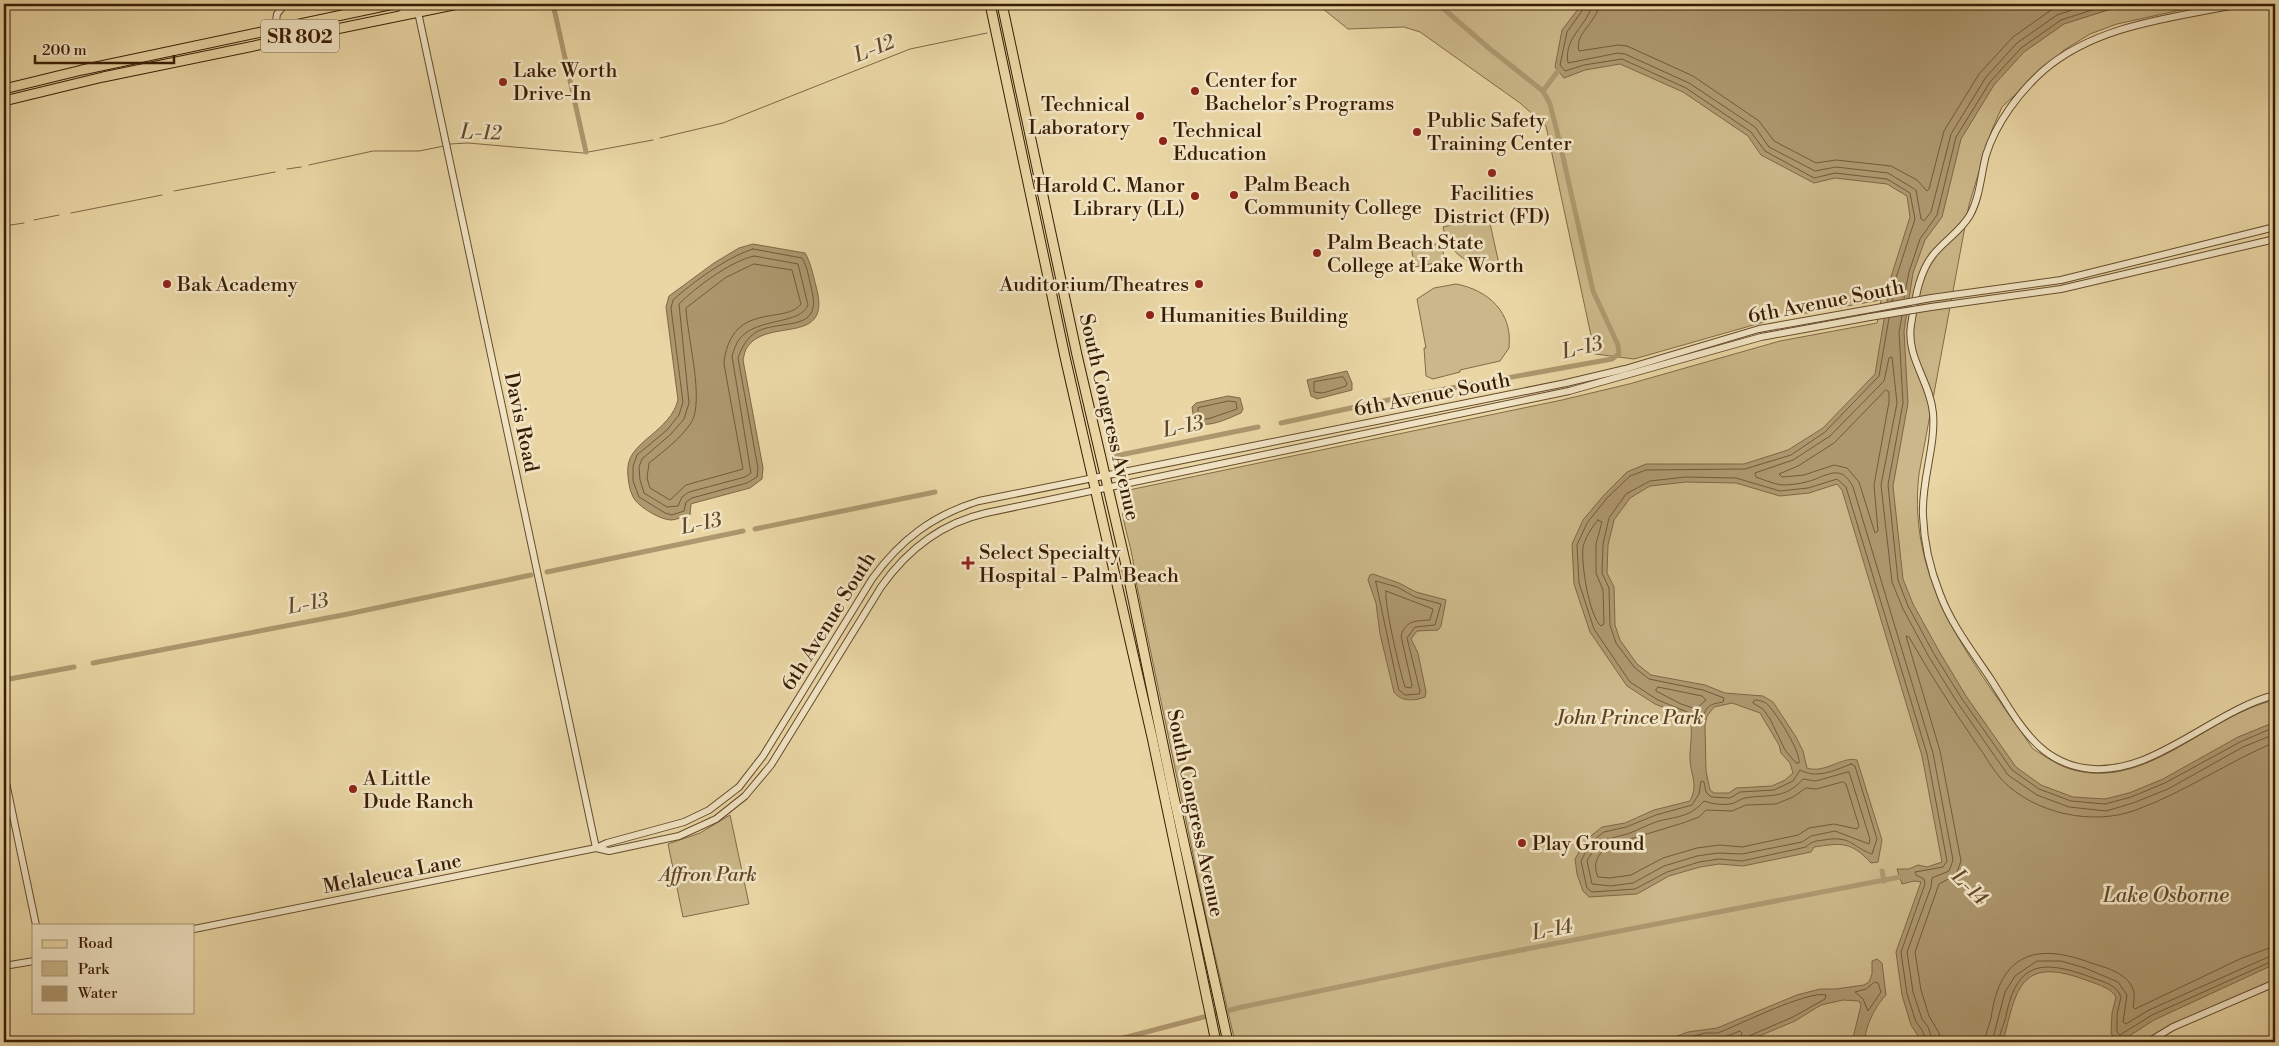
<svg xmlns="http://www.w3.org/2000/svg" width="2279" height="1046" viewBox="0 0 2279 1046" font-family="'Libre Bodoni',serif">
<style>
.green{fill:#cbb789;stroke:#826a46}
.water{fill:#ad976e;stroke:#7f6644;fill-rule:evenodd}
.lines{fill:none;stroke-linecap:round;stroke-linejoin:round}
.shore{stroke:#735a39;stroke-width:1}
.stream{stroke:#7f6644;stroke-width:1}
.canal{stroke:#ad976e;stroke-width:5}
.minor-casing{stroke:#654b2c;stroke-width:8}
.major-casing{stroke:#391d04;stroke-width:11}
.minor{stroke:#f1e4c4;stroke-width:6}
.major{stroke:#e9d6a4;stroke-width:9}
.minor-bridge-casing{stroke:#654b2c;stroke-width:8;stroke-linecap:butt}
.minor-bridge{stroke:#f1e4c4;stroke-width:6}
.poi-dot{fill:#8f2418;stroke:#f1e4c4;stroke-width:2}
.labels{text-anchor:middle;stroke-width:5;stroke-linejoin:round;paint-order:stroke}
.shield{fill:#f1e4c4;stroke:#70593e;stroke-width:1}
.shield-label{font-size:19px;font-weight:bold;fill:#391d04}
.poi-label{font-size:20px;fill:#391d04;stroke:#f1e4c4;text-anchor:start}
.street-label{font-size:20px;fill:#391d04;stroke:#f1e4c4}
.park-label{font-size:20px;font-style:italic;fill:#5e4425;stroke:#f1e4c4}
.water-label{font-size:21px;font-style:italic;fill:#624829;stroke:#f1e4c4}
</style>
<rect width="100%" height="100%" fill="#e9d6a4"/>
<filter id="stains"><feTurbulence type="fractalNoise" baseFrequency=".004" numOctaves="4"/><feColorMatrix values="0 0 0 0 .2 0 0 0 0 .09 0 0 0 0 .02 0 0 0 .5 -.17"/></filter>
<radialGradient id="worn" r=".72"><stop offset=".6" stop-color="#630" stop-opacity="0"/><stop offset="1" stop-color="#630" stop-opacity=".3"/></radialGradient>
<g class="green">
<path d="M1317 4H2208L2117 24 2090 34 2064 50 2002 107 1991 132 1969 205 1919 474C1906 585 1975 664 2033 749 2045 756 2057 765 2070 769 2147 792 2205 716 2275 700V981L2209 1009 2144 1042H1235L1208 926 1134 572C1134 547 1116 513 1124 491L1562 400 1629 384 1780 341 1877 323 1881 300 1778 318 1634 359 1595 354 1546 126 1520 103 1420 32 1404 27 1348 29Z"/>
<path d="M1486 217 1489 219 1499 264C1472 269 1448 255 1443 227Z"/>
<path d="M1429 238 1431 245 1441 243 1445 261 1415 267 1410 242Z"/>
<path d="M1456 284C1488 290 1513 312 1509 348L1500 361 1460 370V372L1433 379 1426 376 1424 348H1426L1417 299 1434 288Z"/>
<path d="M730 815 749 904 683 917 668 844 700 833Z"/>
</g>
<g class="water">
<path d="M1582 4H2127L2064 24 2024 52 1994 85 1961 139 1942 217 1925 240 1913 273 1904 331 1908 403 1893 486 1903 579 1913 604 1939 651 1966 696 2016 767 2041 785 2073 797 2105 799 2129 793 2163 779 2238 737 2275 722V964L2154 1020 2123 1040H2118L2111 1034 2112 1013 2116 997C2111 987 2093 983 2083 979 2019 956 2016 991 2003 1042H1922L1911 1025 1902 995 1896 952 1921 882 1914 881 1902 884 1897 869H1909L1918 865 1927 867 1942 862 1922 756 1842 490 1837 484 1809 493 1780 496 1736 483 1686 482 1650 486 1630 498 1614 520 1608 545 1607 573 1614 587 1615 625 1620 640 1637 664 1651 675 1705 685 1725 693 1763 696 1773 702 1796 737 1803 751 1807 768C1825 774 1842 756 1857 760L1882 840 1878 862 1871 863C1851 841 1841 843 1814 847L1811 852 1743 866 1719 864 1700 867 1669 876 1637 894 1589 897 1583 891 1577 874 1575 859 1586 840 1602 827 1625 823 1654 810 1690 801C1699 784 1690 775 1690 758 1690 745 1693 732 1690 718L1655 704 1627 686 1590 632 1574 584 1572 544 1583 520 1604 495 1627 472 1646 464H1744L1788 450 1823 428 1875 374 1891 277 1910 217 1907 196 1887 184 1835 178 1814 183 1761 155 1748 136 1683 92 1620 64 1585 70 1564 78 1555 67 1562 30ZM1732 703 1760 713 1779 745 1781 753 1790 763 1793 773 1785 780 1772 786 1736 788 1729 793H1714L1710 790 1706 771 1705 725 1707 716 1714 707Z"/>
<path d="M753 244 805 253C811 263 813 275 816 286 833 347 770 317 748 346 745 349 744 356 743 360L763 468 762 479 750 488 694 503 691 504 690 515C684 516 677 520 671 520 661 520 641 508 635 500 629 492 627 475 628 466 631 441 670 431 678 400L666 307 669 296 714 263 739 248Z"/>
<path d="M1347 371 1352 383V390L1317 399 1311 396 1307 380Z"/>
<path d="M1228 396 1240 398 1243 409 1241 413C1229 418 1204 431 1194 420L1192 407 1196 403Z"/>
<path d="M1373 574 1399 583 1416 592 1446 600 1441 626 1438 630 1417 631 1411 639 1418 653 1426 692 1425 697C1415 701 1401 702 1394 692L1380 634 1376 603 1368 580 1370 575Z"/>
<path d="M1877 959 1882 963 1886 995C1876 1005 1864 1028 1865 1042H1852L1861 1005 1859 1001 1843 1000 1821 1005 1795 1021 1745 1042H1661L1688 1032 1717 1028 1797 995 1820 989H1836L1864 985 1869 982 1872 974V961Z"/>
</g>
<g class="lines">
<g class="shore">
<path d="M1585 4 1584 8 1567 32 1560 65 1565 71 1584 65 1622 59 1686 88 1751 132 1765 151 1814 178 1835 173 1887 179 1910 193 1915 219 1896 278 1892 301"/>
<path d="M1592 4C1590 23 1563 37 1568 63L1618 53 1625 54 1689 83 1755 127 1769 147 1815 171 1836 167 1888 173 1916 190 1921 219 1924 221 1931 212 1951 134 1986 77 2017 43 2057 15 2090 4"/>
<path d="M1599 4C1598 22 1574 33 1579 51L1618 45 1627 46 1693 76 1759 121 1774 141 1816 163 1836 160 1891 166 1917 180 1927 191 1929 189 1944 131 1979 74 2013 37 2054 8 2065 4"/>
<path d="M753 249 802 258C807 266 809 278 811 287 824 333 784 319 758 331 747 337 742 347 738 358L758 468 757 477 747 483 692 498 686 502 684 511 672 515 665 513 639 497 633 481V466L637 455 667 430 679 415 683 402 671 308 673 300C693 282 727 257 753 249Z"/>
<path d="M754 256 798 264 808 305C800 325 759 317 740 338 736 343 734 350 732 356L751 473 745 477 689 492 682 497 678 506 667 507 644 493 640 480 639 467 642 459 671 434 684 419 689 403 679 304C696 287 731 261 754 256Z"/>
<path d="M754 264 792 270 801 304C787 323 743 305 728 345 726 351 724 357 724 364L743 469 686 485 670 500 650 488 647 478 649 463C664 451 680 439 691 423 705 401 687 336 686 308L725 278Z"/>
<path d="M1904 298 1909 272 1920 239 1937 215 1956 137 1990 82 2021 48 2061 20 2111 4"/>
<path d="M1902 316 1899 332 1903 403 1888 485 1898 580 1908 606 1934 654 1962 699 2012 770 2039 789 2071 801 2105 804 2131 797 2165 783 2240 742 2275 727"/>
<path d="M1889 318 1879 376 1825 432 1791 455 1745 469 1646 470 1630 476 1607 498 1587 523 1577 545 1579 583 1594 629 1630 682 1658 700 1692 714 1699 723C1708 708 1704 705 1723 702L1724 698 1703 690 1649 679 1634 667 1616 643 1610 625 1609 588 1602 573 1603 544 1609 518 1626 494 1650 481 1686 477 1736 478 1780 491 1808 488 1837 479 1846 487 1927 754 1947 861 1943 867 1915 872 1916 875 1924 879 1925 884 1901 952 1907 994 1916 1022 1922 1030 1927 1042"/>
<path d="M1343 377 1347 383 1346 386 1323 393 1314 392V382Z"/>
<path d="M1886 390 1889 392V402L1874 485 1878 531 1875 533 1859 482 1847 468 1834 465 1804 475 1782 477 1779 474 1798 466 1834 443Z"/>
<path d="M1229 401 1236 402 1237 409 1208 419 1198 418V408Z"/>
<path d="M1598 520 1602 522 1596 544V573L1603 590 1604 624 1601 626C1589 616 1581 564 1583 547 1585 538 1592 527 1598 520Z"/>
<path d="M1376 581 1397 587 1415 597 1441 604 1435 625 1415 627 1407 638 1420 691 1419 694 1405 695 1399 690Z"/>
<path d="M1386 591 1433 609 1430 620C1416 621 1406 620 1401 636L1412 685 1411 688 1405 687C1400 672 1384 604 1386 591Z"/>
<path d="M1658 687 1702 696 1706 700 1696 709 1681 704 1656 691Z"/>
<path d="M1755 700C1760 700 1766 702 1769 706 1778 716 1801 752 1799 763H1796L1785 750 1770 719 1763 709 1753 703Z"/>
<path d="M1851 764 1855 766 1877 839 1872 854C1852 847 1851 835 1824 840 1816 841 1812 841 1806 847L1742 861 1719 859 1699 862 1667 872 1635 889 1592 892 1587 888 1581 861 1590 843 1604 832 1626 827 1656 815 1692 805 1699 794 1701 781 1704 782 1706 792 1711 797 1730 798 1740 792 1774 790 1793 781 1800 770C1817 779 1833 771 1851 764Z"/>
<path d="M1849 772 1870 839 1869 844 1835 831 1811 836 1802 842 1742 854 1718 853 1697 856 1664 866 1633 883 1611 886 1592 884 1587 861C1601 835 1606 841 1630 833 1640 829 1649 824 1659 821 1679 816 1690 817 1704 801 1712 804 1726 806 1734 803 1738 801 1741 799 1745 798 1768 794 1785 800 1803 779L1815 781Z"/>
<path d="M1843 782 1846 784 1859 826 1857 829 1834 824 1809 828 1798 835 1742 847 1720 845 1697 848 1663 858 1631 875 1610 878 1598 877C1592 862 1598 854 1610 845L1683 823 1699 817 1706 810 1732 811 1746 805 1776 804 1793 797 1806 788 1816 789Z"/>
<path d="M1875 982 1878 983 1881 992 1868 1011 1863 999 1855 992 1866 989Z"/>
<path d="M1673 1042 1705 1033H1718C1738 1025 1809 990 1826 995L1825 999 1793 1017 1749 1036 1747 1042"/>
<path d="M1693 1042 1719 1039 1740 1031 1742 1033 1740 1042"/>
<path d="M1933 1042 1928 1027 1922 1019 1913 992 1907 952 1931 887 1932 878 1949 871 1953 860 1933 753 1853 487C1840 461 1825 478 1806 482 1799 484 1789 485 1782 485 1774 484 1764 480 1756 477L1755 473 1793 460 1830 436 1884 381 1889 358 1892 357 1897 403 1881 485 1892 582 1903 609 1929 657 1957 702 2008 775 2037 795 2069 807 2106 811 2133 803 2168 789 2243 747 2275 734"/>
<path d="M1941 1042 1939 1033 1929 1016 1921 990 1915 952 1939 884 1956 875 1961 861 1940 751 1906 636 1909 637C1930 674 1952 708 1976 743 1985 755 1992 769 2002 780 2035 814 2093 826 2136 810 2185 792 2228 762 2275 742"/>
<path d="M1985 1042C1985 1032 1991 1023 1992 1012 2002 952 2039 943 2091 963 2104 967 2120 971 2129 982 2135 989 2135 998 2133 1007L2135 1009 2242 958 2275 946"/>
<path d="M1992 1042 2005 992 2015 976 2037 961H2061L2085 968 2118 982 2127 995 2123 1022 2126 1024 2149 1010 2275 954"/>
<path d="M1999 1042C1999 1033 2004 1025 2006 1016 2017 959 2045 960 2093 978 2104 982 2117 985 2121 997L2117 1014V1032L2120 1035 2152 1015 2275 960"/>
</g>
<g class="stream">
<path d="M660 138 723 123 910 49 987 33"/>
<path d="M450 144 468 143 583 153 653 140"/>
<path d="M309 165 373 151H419L444 146"/>
<path d="M287 169 301 167"/>
<path d="M174 191 275 172"/>
<path d="M71 213 162 195"/>
<path d="M34 220 59 215"/>
<path d="M4 226 24 223"/>
</g>
<g class="canal">
<path d="M553 4 586 152"/>
<path d="M1543 91 1558 71"/>
<path d="M1281 423 1407 396 1612 359 1619 354 1618 345 1593 291 1559 139 1550 104 1543 91 1490 49 1438 4"/>
<path d="M1115 456 1258 427"/>
<path d="M755 529 935 492"/>
<path d="M547 572 743 531"/>
<path d="M93 663 348 614 531 575"/>
<path d="M4 680 74 667"/>
<path d="M1882 871 1884 881"/>
<path d="M1108 1042 1242 1007 1454 963 1905 876"/>
</g>
<g class="minor-casing">
<g id="minor">
<path d="M423 4 418 12 596 848"/>
<path d="M2240 4C2173 18 2098 24 2044 70 2019 92 1996 123 1986 155 1981 174 1980 197 1970 215 1961 231 1944 241 1933 255 1918 274 1915 301 1911 325 1906 358 1930 381 1933 413 1936 446 1921 481 1923 516 1924 543 1930 569 1940 594 1951 624 1972 651 1990 678 2005 701 2020 729 2040 747 2052 758 2069 766 2084 768 2151 779 2211 711 2275 695"/>
<path d="M400 15 412 4"/>
<path d="M275 28 277 14 285 4"/>
<path d="M1931 298 2061 280 2275 227"/>
<path d="M1931 307 2061 289 2275 239"/>
<path d="M4 773 36 925"/>
<path d="M596 848 609 851 679 836 716 819 745 796 771 765 881 587C907 550 942 523 986 513L1569 391 1761 337 1870 317"/>
<path d="M194 929 596 848 607 843 684 822 709 810 739 787 763 756 872 579C900 540 933 515 979 501L1566 383 1625 369 1759 329 1871 309"/>
<path d="M4 966 34 961"/>
<path d="M2148 1042 2173 1027 2275 983"/>
</g>
</g>
<g class="major-casing">
<g id="major">
<path d="M990 4 1065 357 1152 737 1216 1042"/>
<path d="M1002 4 1077 355 1126 565 1173 793 1228 1042"/>
<path d="M4 89 82 70 394 4"/>
<path d="M4 101 103 77 458 4"/>
</g>
</g>
<use href="#minor" class="minor"/>
<use href="#major" class="major"/>
<g class="minor-bridge-casing">
<g id="minor-bridge">
<path d="M1871 309 1931 298"/>
<path d="M1870 317 1931 307"/>
</g>
</g>
<use href="#minor-bridge" class="minor-bridge"/>
</g>
<g class="poi-dot">
<circle cx="503" cy="82" r="5"/>
<circle cx="1195" cy="91" r="5"/>
<circle cx="1140" cy="116" r="5"/>
<circle cx="1417" cy="132" r="5"/>
<circle cx="1163" cy="141" r="5"/>
<circle cx="1492" cy="173" r="5"/>
<circle cx="1234" cy="195" r="5"/>
<circle cx="1195" cy="196" r="5"/>
<circle cx="1317" cy="253" r="5"/>
<circle cx="167" cy="284" r="5"/>
<circle cx="1199" cy="284" r="5"/>
<circle cx="1150" cy="315" r="5"/>
<path d="M965.5 555.5h5v5h5v5h-5v5h-5v-5h-5v-5h5z"/>
<circle cx="353" cy="789" r="5"/>
<circle cx="1522" cy="843" r="5"/>
</g>
<g class="labels">
<rect class="shield" x="261" y="19.5" width="78" height="33" rx="4"/>
<g class="shield-label">
<text x="300" y="43">SR 802</text>
</g>
<g class="poi-label">
<text x="513" y="77">Lake Worth<tspan x="513" dy="23">Drive-In</tspan></text>
<text x="1205" y="87">Center for<tspan x="1205" dy="23">Bachelor’s Programs</tspan></text>
<text x="1130" y="111" text-anchor="end">Technical<tspan x="1130" dy="23">Laboratory</tspan></text>
<text x="1427" y="127">Public Safety<tspan x="1427" dy="23">Training Center</tspan></text>
<text x="1173" y="137">Technical<tspan x="1173" dy="23">Education</tspan></text>
<text x="1244" y="191">Palm Beach<tspan x="1244" dy="23">Community College</tspan></text>
<text x="1185" y="192" text-anchor="end">Harold C. Manor<tspan x="1185" dy="23">Library (LL)</tspan></text>
<text x="1492" y="200" text-anchor="middle">Facilities<tspan x="1492" dy="23">District (FD)</tspan></text>
<text x="1327" y="249">Palm Beach State<tspan x="1327" dy="23">College at Lake Worth</tspan></text>
<text x="177" y="291">Bak Academy</text>
<text x="1189" y="291" text-anchor="end">Auditorium/Theatres</text>
<text x="1160" y="322">Humanities Building</text>
<text x="979" y="559">Select Specialty<tspan x="979" dy="23">Hospital - Palm Beach</tspan></text>
<text x="363" y="785">A Little<tspan x="363" dy="23">Dude Ranch</tspan></text>
<text x="1532" y="850">Play Ground</text>
</g>
<g class="street-label">
<text transform="translate(1826 301) rotate(-11)" y="7">6th Avenue South</text>
<text transform="translate(1432 394) rotate(-11)" y="7">6th Avenue South</text>
<text transform="translate(1110 417) rotate(77)" y="7">South Congress Avenue</text>
<text transform="translate(522 422) rotate(78)" y="7">Davis Road</text>
<text transform="translate(828 621) rotate(-58)" y="7">6th Avenue South</text>
<text transform="translate(1196 813) rotate(78)" y="7">South Congress Avenue</text>
<text transform="translate(392 873) rotate(-11)" y="7">Melaleuca Lane</text>
</g>
<g class="park-label">
<text x="1630" y="724">John Prince Park</text>
<text x="708" y="881">Affron Park</text>
</g>
<g class="water-label">
<text transform="translate(874 48) rotate(-22)" y="7">L-12</text>
<text transform="translate(481 132) rotate(2)" y="7">L-12</text>
<text transform="translate(1582 347) rotate(-13)" y="7">L-13</text>
<text transform="translate(1183 426) rotate(-12)" y="7">L-13</text>
<text transform="translate(701 523) rotate(-12)" y="7">L-13</text>
<text transform="translate(308 603) rotate(-11)" y="7">L-13</text>
<text transform="translate(1970 887) rotate(45)" y="7">L-14</text>
<text x="2166" y="902">Lake Osborne</text>
<text transform="translate(1552 929) rotate(-11)" y="7">L-14</text>
</g>
</g>
<rect width="2279" height="1046" fill="none" stroke="#e9d6a4" stroke-width="20"/>
<rect x="5" y="5" width="2269" height="1036" fill="none" stroke="#391d04" stroke-width="2.5"/>
<rect x="10" y="10" width="2259" height="1026" fill="none" stroke="#391d04"/>
<rect x="32" y="924" width="162" height="90" fill="#f1e4c4" stroke="#a79477"/>
<rect x="42" y="940" width="25" height="8" fill="#e9d6a4" stroke="#a79477"/>
<text x="78" y="948" font-size="15" fill="#391d04">Road</text>
<rect x="42" y="961" width="25" height="15" fill="#cbb789" stroke="#a79477"/>
<text x="78" y="974" font-size="15" fill="#391d04">Park</text>
<rect x="42" y="986" width="25" height="15" fill="#ad976e" stroke="#a79477"/>
<text x="78" y="998" font-size="15" fill="#391d04">Water</text>
<path d="M35 55v8h139v-8" fill="none" stroke="#391d04" stroke-width="2.5"/>
<text x="42" y="55" font-size="15" fill="#391d04" stroke="#f1e4c4" stroke-width="4" paint-order="stroke">200 m</text>
<rect width="100%" height="100%" filter="url(#stains)"/>
<rect width="100%" height="100%" fill="url(#worn)"/>
</svg>
